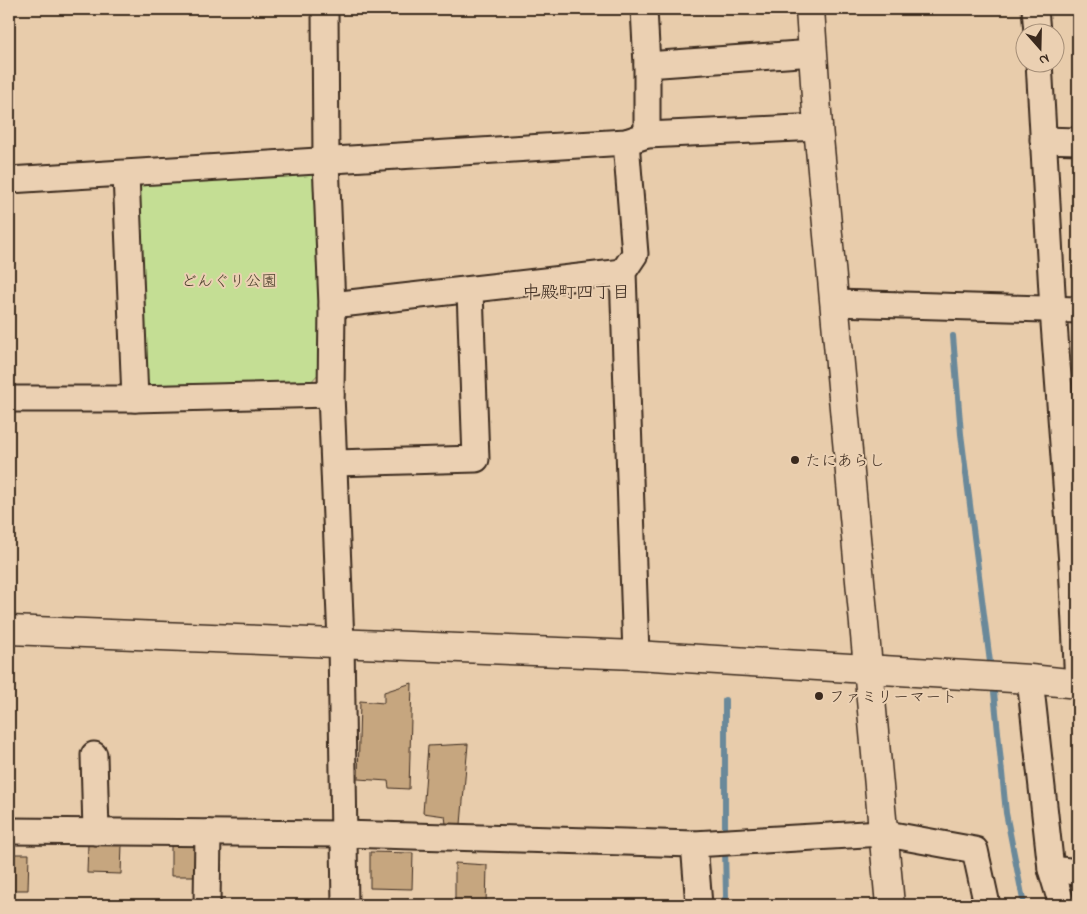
<svg xmlns="http://www.w3.org/2000/svg" width="1087" height="914" viewBox="0 0 1087 914" font-family="'Indie Flower','Klee One',sans-serif">
<style>
.park{fill:#c4de94;stroke:#808459}
.lines{fill:none;stroke-linecap:round;stroke-linejoin:round}
.stream{stroke:#6b899a;stroke-width:6}
.building{fill:#c6a67f;stroke:#3b2a1e}
.minor-casing{stroke:#3b2a1e;stroke-width:29}
.tertiary-casing{stroke:#3b2a1e;stroke-width:31}
.minor{stroke:#ebd0b2;stroke-width:25}
.tertiary{stroke:#ebd0b2;stroke-width:28}
.poi-dot{fill:#3b2a1e;stroke:#ebd0b2;stroke-width:2}
.labels{text-anchor:middle;stroke-width:4;stroke-linejoin:round;paint-order:stroke}
.park-label{font-size:16px;fill:#493c2a;stroke:#ebd0b2}
.poi-label{font-size:16px;fill:#3b2a1e;stroke:#ebd0b2;text-anchor:start}
.neighbourhood-label{font-size:18px;fill:#3b2a1e;stroke:#ebd0b2}
</style>
<rect width="100%" height="100%" fill="#e8ccab"/>
<filter id="ink" filterUnits="userSpaceOnUse"><feTurbulence type="fractalNoise" baseFrequency=".02" numOctaves="2"/><feDisplacementMap in="SourceGraphic" scale="10" xChannelSelector="R" yChannelSelector="G"/><feConvolveMatrix kernelMatrix="1 2 1 2 8 2 1 2 1" color-interpolation-filters="sRGB"/></filter>
<g filter="url(#ink)">
<path class="park" d="M306 168 319 184 322 370 307 386 153 390 139 373 137 189 150 176Z"/>
<g class="lines">
<g class="stream">
<path d="M953 336 961 434 991 670"/>
<path d="M993 682 1006 813 1024 905"/>
<path d="M725 700V836"/>
<path d="M722 905 726 897 725 846"/>
</g>
</g>
<g class="building">
<path d="M412 683 409 789 389 788 388 781 358 779 360 701 384 703V692Z"/>
<path d="M468 744 461 824H446L445 816 423 813 428 746Z"/>
<path d="M171 839H208L207 876H171Z"/>
<path d="M88 843 122 844 121 874 87 873Z"/>
<path d="M370 852 413 853 412 889 370 888Z"/>
<path d="M9 854H29L28 890H9Z"/>
<path d="M455 863 487 865 486 905H455Z"/>
</g>
<g class="lines">
<g class="minor-casing">
<g id="minor">
<path d="M325 9 326 162 332 305 331 394 341 642 345 905"/>
<path d="M644 9 647 65V135"/>
<path d="M1035 9 1037 32"/>
<path d="M1039 62 1053 310 1072 564 1078 684"/>
<path d="M647 65 813 53"/>
<path d="M1043 140 1078 141"/>
<path d="M626 142 635 254 623 272 636 655"/>
<path d="M126 174 135 399"/>
<path d="M9 180 626 142 647 135 818 127"/>
<path d="M835 303 1078 310"/>
<path d="M332 305 623 272"/>
<path d="M9 399H135L331 394"/>
<path d="M335 463 476 459 470 291"/>
<path d="M1030 679 1051 869 1062 905"/>
<path d="M94 755 96 832"/>
<path d="M9 831 343 834 694 844 882 833 975 850 987 905"/>
<path d="M694 844 699 905"/>
<path d="M1051 869 1078 872"/>
<path d="M207 905 208 833"/>
</g>
</g>
<g class="tertiary-casing">
<g id="tertiary">
<path d="M810 9 818 127 890 905"/>
<path d="M9 630 636 655 1030 679 1078 684"/>
</g>
</g>
<use href="#minor" class="minor"/>
<use href="#tertiary" class="tertiary"/>
</g>
</g>
<g class="poi-dot">
<circle cx="795" cy="460" r="5"/>
<circle cx="819" cy="696" r="5"/>
</g>
<g class="labels">
<g class="park-label">
<text x="229" y="286">どんぐり公園</text>
</g>
<g class="poi-label">
<text x="805" y="466">たにあらし</text>
<text x="829" y="702">ファミリーマート</text>
</g>
<g class="neighbourhood-label">
<text x="576" y="298">中殿町四丁目</text>
</g>
</g>
<rect width="1087" height="914" fill="none" stroke="#ebd0b2" stroke-width="30"/>
<rect x="15" y="15" width="1057" height="884" fill="none" stroke="#3b2a1e" stroke-width="2" filter="url(#ink)"/>
<g transform="translate(1040 48) rotate(160)"><circle r="24" fill="#ebd0b2" stroke="#a58e77"/>
<path d="M0-4L9 19L0 12L-9 19Z" fill="#3b2a1e"/>
<text y="-8" font-size="14" font-weight="bold" text-anchor="middle" fill="#3b2a1e">N</text>
</g>
</svg>
